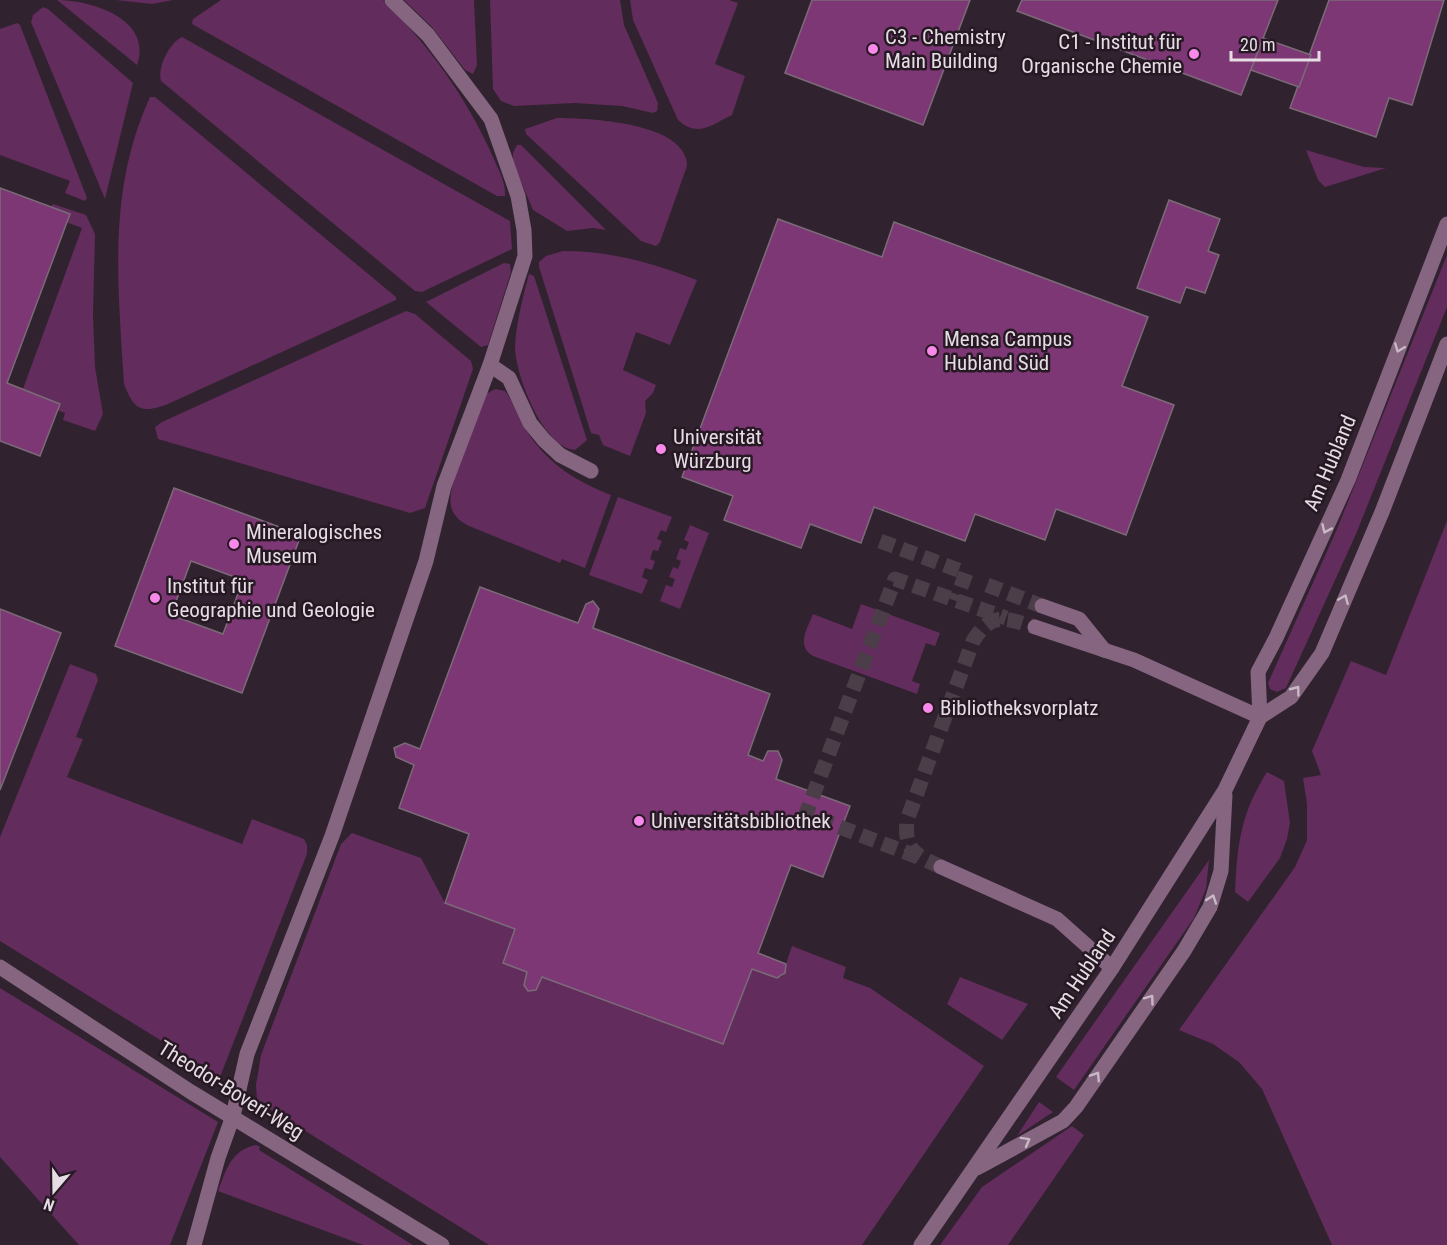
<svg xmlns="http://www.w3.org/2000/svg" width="1447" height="1245" viewBox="0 0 1447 1245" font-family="'Roboto Condensed',sans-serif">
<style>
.green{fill:#622c5c}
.building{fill:#7d3775;stroke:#7b6b78;stroke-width:1.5;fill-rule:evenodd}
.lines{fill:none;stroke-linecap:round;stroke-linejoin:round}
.minor-tunnel{stroke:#4b3e49;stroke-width:15;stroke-dasharray:15 8;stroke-linecap:butt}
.minor{stroke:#856580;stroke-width:15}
.oneway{stroke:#c9b9c6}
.poi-dot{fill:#f888ea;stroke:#261924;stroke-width:2}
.labels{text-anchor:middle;stroke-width:5;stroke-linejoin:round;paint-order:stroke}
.poi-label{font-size:21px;fill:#e6dde4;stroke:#261924;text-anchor:start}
.street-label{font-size:21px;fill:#e6dde4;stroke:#261924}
</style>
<rect width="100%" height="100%" fill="#30222e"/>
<g class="green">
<path d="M57 0C91 0 153 19 137 65Z"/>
<path d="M116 0H173L152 4Z"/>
<path d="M221 0H383C429 45 467 98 493 157 498 169 506 182 505 196H497L192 24 193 19Z"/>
<path d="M404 0H474L477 65 473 74 465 70 432 27Z"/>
<path d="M490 0H620L624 25 658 103 657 111 653 113 622 106 575 103 514 106 501 101 493 89Z"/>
<path d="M630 0H729L738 3 715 64 745 76 732 115C711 125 698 138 678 120L633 20Z"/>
<path d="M43 7 48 9 133 83 105 199 31 22 33 15Z"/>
<path d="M17 23 20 25 87 198 85 201 65 193 70 181 0 155V29Z"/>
<path d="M182 37 510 221 512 249 422 292 415 291 161 81C157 68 169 43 182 37Z"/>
<path d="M150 97H155L396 297V300L168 404C141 414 134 410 124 384 118 285 107 191 150 97Z"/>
<path d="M557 118C587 118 687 122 687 166L660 242 656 246 641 241 526 134 525 129Z"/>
<path d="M517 145H521L606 230 593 228 567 231 533 210 513 163V153Z"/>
<path d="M1306 150 1364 167 1386 168 1325 187 1318 180Z"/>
<path d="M53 204 86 215 95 234 93 315 95 367 103 414 95 431 63 420 65 413 20 397 82 228 45 214Z"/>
<path d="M563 251C611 251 653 263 697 280L670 345 636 332 623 370 656 385 653 393 645 401 646 413 630 456 603 445 599 435 591 433 539 267V262L546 256Z"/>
<path d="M1447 255V307L1356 534 1286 688 1277 692 1270 689 1268 683 1337 529Z"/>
<path d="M504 263 510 264 511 272 488 345 481 347 426 302Z"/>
<path d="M529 274 534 276 587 440 575 450C543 448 515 374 515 347 516 323 523 297 529 274Z"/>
<path d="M406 311 415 314 471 361 473 369 425 508 410 513 158 439 155 427 162 422Z"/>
<path d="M495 389 505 391C515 405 520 422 530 436 551 466 578 482 611 495L585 568 562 559 560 563 469 526C461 522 453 516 451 506 446 483 477 419 486 394Z"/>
<path d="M618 497 672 517 666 532 661 530 657 539 662 541 658 551 653 550 650 559 655 561 652 570 645 568 642 577 648 580 642 594 589 575Z"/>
<path d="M1447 521V1245H1332L1262 1089 1239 1062 1213 1044 1179 1030 1295 867 1307 840V804L1303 778 1321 775 1312 751 1351 661 1386 675Z"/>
<path d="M690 525 709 533 680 609 660 601 666 585 672 587 675 579 669 577 673 567 678 569 681 561 676 559 680 548 686 550 689 542 684 540Z"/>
<path d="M861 604 940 633 935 646 926 643 912 681 920 684 917 694 813 656C796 646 807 629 813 614L852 629Z"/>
<path d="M70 664 96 674 98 680 76 737 83 739 67 777 242 844 252 819 304 839 307 845V854L220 1077 0 941V837Z"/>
<path d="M1267 772 1284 781 1290 823 1287 839 1280 858 1248 902 1235 892C1237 844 1241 813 1267 772Z"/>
<path d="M352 833 421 858 445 903 515 929 527 972 524 985 528 991 536 990 542 977 723 1044 752 969 782 977 786 971V964L792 946 846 967 843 978 870 988 984 1066 862 1245H489L257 1101 256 1085 261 1055 341 844Z"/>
<path d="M1209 860 1206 889 1194 918 1074 1090 1056 1077Z"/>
<path d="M960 977 1028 1004 1002 1040 947 1004Z"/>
<path d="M0 988 218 1122 170 1245H79L0 1157Z"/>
<path d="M1039 1102 1053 1112 1017 1136Z"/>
<path d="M1072 1126 1084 1135 1008 1245H940L982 1187Z"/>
<path d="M256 1145 260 1147 259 1150 413 1245H363L218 1191C226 1170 231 1150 256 1145Z"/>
</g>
<g class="building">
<path d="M812 0H970L923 125 785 73Z"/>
<path d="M1022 0H1278L1241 95 1017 11Z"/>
<path d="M1329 0H1444L1412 105 1389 98 1376 137 1290 108Z"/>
<path d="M1263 38 1311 55 1299 87 1251 70Z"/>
<path d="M0 188 70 214 7 383 60 404 40 456 0 441Z"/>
<path d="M1169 200 1220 219 1208 251 1219 255 1205 293 1186 287 1180 303 1137 288Z"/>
<path d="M778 219 882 257 894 222 1148 317 1122 386 1174 405 1126 535 1056 509 1045 540 975 514 965 541 874 507 861 543 810 524 801 548 724 520 733 496 682 477Z"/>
<path d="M174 488 301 535 242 693 115 646ZM191 561 243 580 223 634 171 615Z"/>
<path d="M480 587 578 623 586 604 593 601 599 609 593 628 770 694 748 755 763 761 768 751H778L782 760 776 779 850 806 823 877 791 865 758 953 786 964 785 973 777 978 752 969 723 1044 542 977 536 990 528 991 524 985 527 972 503 963 515 929 445 903 469 834 399 808 414 765 396 757 394 748 405 743 420 749Z"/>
<path d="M0 609 61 633 0 790Z"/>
</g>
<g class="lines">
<g class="minor-tunnel">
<path d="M880 541 966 573 956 601"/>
<path d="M987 585 1042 606"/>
<path d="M918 857 806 814 895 579 1006 618"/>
<path d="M941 867C915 855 904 851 907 820L973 641C992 611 1004 618 1035 627"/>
</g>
<g class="minor">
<path d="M490 365 509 378 530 423 544 440 560 455 591 471"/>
<path d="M1042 606 1079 619 1104 650"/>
<path d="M1035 627 1134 660 1260 717"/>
<path d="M1260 717 1291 697 1322 653 1382 512 1447 344"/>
<path d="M941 867 1057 919 1112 968"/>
<path d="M0 967 191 1092 442 1245"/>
<path d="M977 1168 1063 1121 1076 1107 1184 951 1210 907 1221 871 1225 795"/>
<path d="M194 1245 218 1158 233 1116 247 1054 332 836 426 561 444 486 490 365 525 256 524 230 518 196 491 119 428 35 392 0"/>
<path d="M921 1245 1112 968 1225 790 1260 717 1258 672 1276 638 1348 480 1447 224"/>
</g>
</g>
<defs><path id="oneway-chevron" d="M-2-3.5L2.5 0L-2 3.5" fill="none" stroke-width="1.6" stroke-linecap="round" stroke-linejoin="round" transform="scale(1.5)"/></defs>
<g class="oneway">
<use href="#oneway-chevron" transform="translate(1399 348) rotate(111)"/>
<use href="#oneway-chevron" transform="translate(1326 529) rotate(114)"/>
<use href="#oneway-chevron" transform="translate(1344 599) rotate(-67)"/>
<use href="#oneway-chevron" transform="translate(1296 690) rotate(-53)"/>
<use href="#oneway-chevron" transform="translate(1212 899) rotate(-71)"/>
<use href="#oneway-chevron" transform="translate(1150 999) rotate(-54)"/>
<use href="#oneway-chevron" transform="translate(1096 1076) rotate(-57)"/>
<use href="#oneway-chevron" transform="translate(1026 1141) rotate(-29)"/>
</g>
<g class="poi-dot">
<circle cx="873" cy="49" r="6"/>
<circle cx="1194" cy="54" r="6"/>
<circle cx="932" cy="351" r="6"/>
<circle cx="661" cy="449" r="6"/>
<circle cx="234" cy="544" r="6"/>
<circle cx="155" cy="598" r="6"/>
<circle cx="928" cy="708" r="6"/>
<circle cx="639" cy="821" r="6"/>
</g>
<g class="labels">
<g class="poi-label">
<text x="885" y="44">C3 - Chemistry<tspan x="885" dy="24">Main Building</tspan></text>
<text x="1182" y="49" text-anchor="end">C1 - Institut für<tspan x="1182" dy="24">Organische Chemie</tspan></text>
<text x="944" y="346">Mensa Campus<tspan x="944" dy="24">Hubland Süd</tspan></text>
<text x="673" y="444">Universität<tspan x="673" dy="24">Würzburg</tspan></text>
<text x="246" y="539">Mineralogisches<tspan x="246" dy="24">Museum</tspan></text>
<text x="167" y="593">Institut für<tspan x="167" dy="24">Geographie und Geologie</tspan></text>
<text x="940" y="715">Bibliotheksvorplatz</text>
<text x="651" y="828">Universitätsbibliothek</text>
</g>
<g class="street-label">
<text transform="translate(1330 463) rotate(-67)" y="7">Am Hubland</text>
<text transform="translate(1082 974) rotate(-56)" y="7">Am Hubland</text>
<text transform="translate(231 1090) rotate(32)" y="7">Theodor-Boveri-Weg</text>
</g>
</g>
<g transform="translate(54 1191) rotate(200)" stroke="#261924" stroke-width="4.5" paint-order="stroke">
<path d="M0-4.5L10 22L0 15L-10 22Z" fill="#e6dde4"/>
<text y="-9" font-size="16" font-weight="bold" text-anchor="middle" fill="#e6dde4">N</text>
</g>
<path d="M1231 51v9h88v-9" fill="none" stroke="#e6dde4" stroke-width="3"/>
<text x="1240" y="51" font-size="18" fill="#e6dde4" stroke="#261924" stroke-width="4.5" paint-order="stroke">20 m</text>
</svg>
